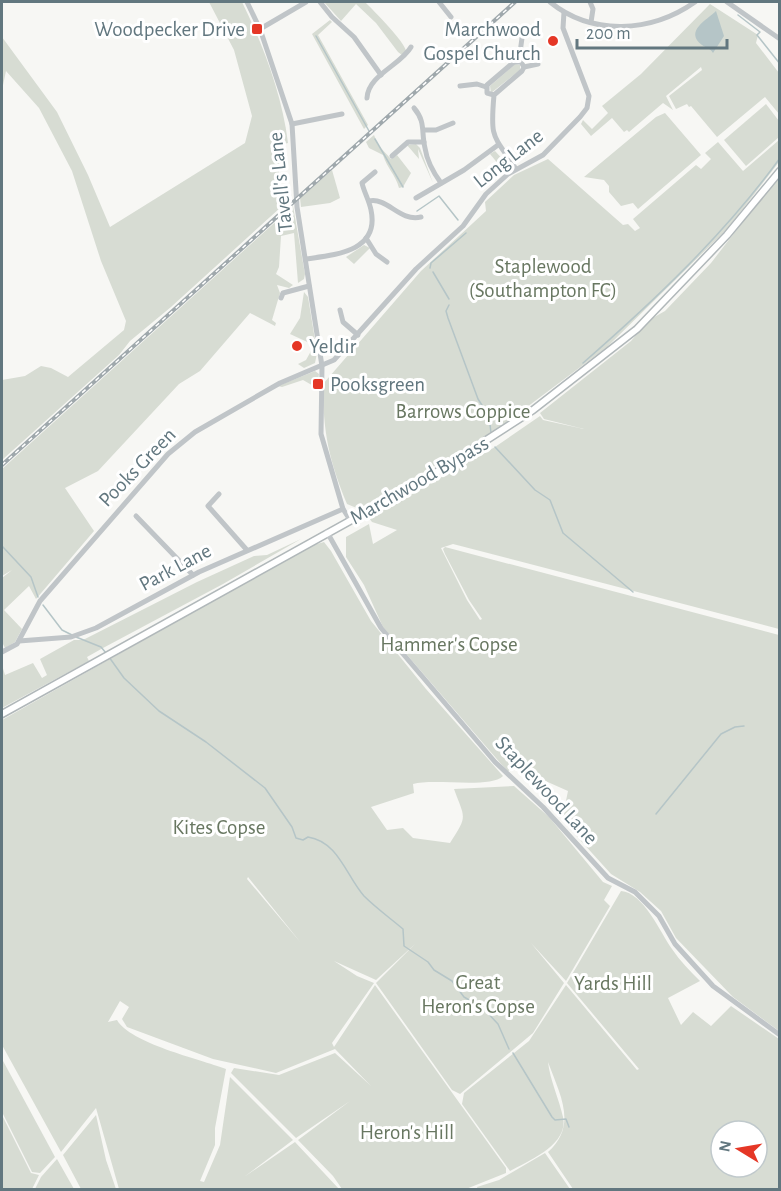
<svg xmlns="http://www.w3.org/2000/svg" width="781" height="1191" viewBox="0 0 781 1191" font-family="'Alegreya Sans',sans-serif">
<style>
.green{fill:#d7dcd3;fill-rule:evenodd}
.water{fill:#b5c5c7}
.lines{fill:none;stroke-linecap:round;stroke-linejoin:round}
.stream{stroke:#b5c5c7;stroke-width:1.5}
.major-casing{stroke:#b1b8ba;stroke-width:9}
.minor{stroke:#c0c5c8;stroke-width:5}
.major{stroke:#fff;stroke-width:6}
.rail-casing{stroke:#9fa8ac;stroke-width:4}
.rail{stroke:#fff;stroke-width:1.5;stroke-dasharray:4.5;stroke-linecap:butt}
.poi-dot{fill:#e53726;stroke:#fff;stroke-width:2}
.labels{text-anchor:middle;stroke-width:6;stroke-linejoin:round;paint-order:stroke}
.poi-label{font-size:21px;fill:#62777f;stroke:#fff;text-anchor:end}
.street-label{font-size:21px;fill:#62777f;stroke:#fff}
.park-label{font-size:21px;fill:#687761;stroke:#fff}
</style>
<rect width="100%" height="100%" fill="#f7f7f4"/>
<g class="green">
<path d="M209 2H242C263 45 282 94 288 143L279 145V192L290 190 291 198 171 307 130 341 119 355 2 460V380L25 376 41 366 51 368 68 377 124 330 126 321 101 261 72 171 39 108 6 71 2 90V37L57 112 88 175 110 227 245 143 252 116 234 50Z"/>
<path d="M324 2H365C374 11 405 42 406 51L402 55 398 52 376 23 356 4 341 21Z"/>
<path d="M710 4 758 35 756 43 779 73V114L765 97 717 137 691 106 689 107 687 104 676 109 669 96 702 70 701 67 666 96 673 110 663 103 629 132 627 130 624 132 612 118 591 136 581 124 583 120 592 129 608 113 602 106 641 74Z"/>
<path d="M330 20 332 22 318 35 368 125 364 129 312 34Z"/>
<path d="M515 64 520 65V70L491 93 490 86Z"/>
<path d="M766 104 779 121V137L746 166 724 140Z"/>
<path d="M665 113 701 155 638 209 633 203 621 206 609 192V186L604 180 584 177 656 117Z"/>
<path d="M374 135 378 145 391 159 397 155 411 173 403 187 399 188C395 174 387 168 383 155L369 148 366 142Z"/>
<path d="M779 140V162L728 228 607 347 491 434 359 509 347 504C329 460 323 433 323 384L421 271 486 211 485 202 514 175 548 159 623 225 628 224 635 231 640 228 633 219 696 165 701 169 711 159 705 153 718 142 743 171Z"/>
<path d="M416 144 420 148 433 183 418 149 419 159 407 145Z"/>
<path d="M495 151 507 164 504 171 490 154Z"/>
<path d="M332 170 340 198 330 203 301 207 300 198Z"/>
<path d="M779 175V629L453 544 441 548 467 600 480 620 482 619 469 600 445 554 443 549 445 547 779 635V1031L733 997 676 938 661 911 640 892 611 874 562 820 568 791 541 779 516 759 508 772 383 627 364 585 346 557V537L369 524 373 544 397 530 372 522 369 518 495 447 540 416 543 420 584 429 544 419 540 413 631 341 649 320 665 311 711 263Z"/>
<path d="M293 206 305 274 304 279 298 283 294 233 281 236 279 267 276 274 293 285 289 288 277 285 280 293 272 320 276 323 275 326 250 313 200 371 179 384 98 471 65 488 94 531 36 599 29 586 4 610 22 629 15 642 5 648 2 642V578L12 570 2 576V469Z"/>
<path d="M364 245 370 248 354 264 346 257Z"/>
<path d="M304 292 308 297 316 346 290 334 300 318Z"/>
<path d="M311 351 317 353 315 363 304 368 298 364 306 360Z"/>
<path d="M315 371 319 374 317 388 303 380 282 387 278 386Z"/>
<path d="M301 539 223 584 103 648 87 657 89 661 2 708V665L5 675 33 663 42 678 47 675 40 659 74 640H83L197 582 254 556 267 555Z"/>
<path d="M324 542 331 551 371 621 426 689 503 776C490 789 434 778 413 784L414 793 371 807 387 830 403 828 413 838 450 843C468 815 465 819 454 789L514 786 549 817 603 882 612 886 604 900 610 906 566 981 531 943 564 983 533 1033 460 1094 452 1090 376 983 415 944 376 980 334 961 357 976 374 983 332 1043 334 1047 375 985 506 1168V1173L466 1189H342L333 1176 298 1140 350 1101 296 1138 231 1073 234 1068 279 1075 335 1053 371 1086 335 1049 276 1073 213 1059 127 1027 122 1019 129 1007 120 1001 108 1022 117 1020C130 1043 199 1059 226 1069L215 1128V1145L200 1181 204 1182 220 1145 230 1077 293 1140 244 1177 295 1142 339 1189H119L96 1108 61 1152 2 1045V720L310 546ZM248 877 301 943 247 879Z"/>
<path d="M621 891C644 893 660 932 672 949 680 961 690 971 700 981L668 998 681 1025 693 1012 711 1026 731 1006 779 1039V1189H573L548 1152C578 1125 560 1095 548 1062 550 1080 559 1099 563 1117 569 1145 528 1161 510 1171L462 1104 464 1093 529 1041 566 985 637 1070 639 1069 567 983ZM721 1131H757V1167H721Z"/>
<path d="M2 1059 55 1157 40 1173 32 1172 2 1112Z"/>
<path d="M2 1115 31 1173 39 1175 32 1189H2Z"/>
<path d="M96 1115 106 1160 116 1189H81L63 1155Z"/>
<path d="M545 1153 570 1189 478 1190 477 1187 499 1180Z"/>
<path d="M57 1159 74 1189H35L41 1177Z"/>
</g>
<path class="water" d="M716 11 724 36 713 53C710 48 706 48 702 45 684 31 707 20 716 11Z"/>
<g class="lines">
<g class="stream">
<path d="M738 15 760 32 757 35 780 64"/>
<path d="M316 36 369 131"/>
<path d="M375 139 403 187"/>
<path d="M417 211 439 196 458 220"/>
<path d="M430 268 431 263 466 233"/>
<path d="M433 272 449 299"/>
<path d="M449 305 446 311 448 318 478 399 489 416 491 433"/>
<path d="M583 363C654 301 724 235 780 158"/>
<path d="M495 447 535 490 550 500 563 533 633 592"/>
<path d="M2 546 31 577 38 597"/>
<path d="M43 605 62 630 72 635"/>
<path d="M76 637 101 647 106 653"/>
<path d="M109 657 124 678 159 711 206 742 265 788 292 827 296 838 303 840 308 837C339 842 346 876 364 896 376 908 390 918 403 929L404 946 428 962 434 970 452 981 464 997 483 1008 498 1024 509 1049"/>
<path d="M656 814 721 734 735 727 744 726"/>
<path d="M513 1053 552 1117 555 1120 566 1119 569 1127"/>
</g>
<g class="major-casing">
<path id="major" d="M2 714 429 477 533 410 637 329 727 235 780 171"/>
</g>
<g class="minor">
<path d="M247 2 260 29 292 124 297 207 322 366 321 434 343 509 350 520"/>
<path d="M320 2 332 17 354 37 381 75"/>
<path d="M439 2 451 17"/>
<path d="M550 2C592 36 651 33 695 2"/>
<path d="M590 2 593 9 591 22"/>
<path d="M727 2 780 39"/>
<path d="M260 29 306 2"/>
<path d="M519 60 522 38 532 27"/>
<path d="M524 67 538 64"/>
<path d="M460 86 477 84 486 87"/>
<path d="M494 95 487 93V85L514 62H521L524 67 522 71 494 95C490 140 493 134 516 169"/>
<path d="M367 98C368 75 401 65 411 47"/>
<path d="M414 108C426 122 421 132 425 148 427 162 433 172 441 183"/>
<path d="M292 124 342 114"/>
<path d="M425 130H436L453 123"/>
<path d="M392 156 408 142H424"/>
<path d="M416 198 464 170 498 145"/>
<path d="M369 201C388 197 399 222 421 217"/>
<path d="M366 238 376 254 387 262"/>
<path d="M306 259C334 255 380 252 371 210 369 200 364 192 362 183L375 172"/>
<path d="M281 298 283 293 309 286"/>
<path d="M340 310 343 322 358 335"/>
<path d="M219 494 208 506 246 549"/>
<path d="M136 516 193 575"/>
<path d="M327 532 381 628 495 762 543 807 608 878 635 892 659 916 675 944 713 986 780 1035"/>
<path d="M19 641 71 637 96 628 199 572 343 509"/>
<path d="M2 652 17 644 40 601 168 454 195 432 280 383 334 360 416 269 463 226 486 194 508 174 543 155 580 117 587 108 589 96 563 28 564 12"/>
</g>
<use href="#major" class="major"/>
<g class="rail-casing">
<path id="rail" d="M2 465 515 2"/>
</g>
<use href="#rail" class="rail"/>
</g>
<g class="poi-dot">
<rect x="251" y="23" width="12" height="12" rx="3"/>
<circle cx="553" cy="41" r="6"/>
<circle cx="297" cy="346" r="6"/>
<rect x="312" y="378" width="12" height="12" rx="3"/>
</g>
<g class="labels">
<g class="poi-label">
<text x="245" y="36">Woodpecker Drive</text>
<text x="541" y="36">Marchwood<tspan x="541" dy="24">Gospel Church</tspan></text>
<text x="309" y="353" text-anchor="start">Yeldir</text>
<text x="330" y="391" text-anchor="start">Pooksgreen</text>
</g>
<g class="street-label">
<text transform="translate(508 158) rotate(-38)" y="7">Long Lane</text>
<text transform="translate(280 182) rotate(-96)" y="7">Tavell's Lane</text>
<text transform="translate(137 467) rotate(-46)" y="7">Pooks Green</text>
<text transform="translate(419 480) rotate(-30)" y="7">Marchwood Bypass</text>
<text transform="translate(175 567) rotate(-28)" y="7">Park Lane</text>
<text transform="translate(547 790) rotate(47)" y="7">Staplewood Lane</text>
</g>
<g class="park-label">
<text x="543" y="273">Staplewood<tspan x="543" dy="24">(Southampton FC)</tspan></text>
<text x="463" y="418">Barrows Coppice</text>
<text x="449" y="651">Hammer's Copse</text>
<text x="219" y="834">Kites Copse</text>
<text x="478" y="989">Great<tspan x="478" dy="24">Heron's Copse</tspan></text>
<text x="613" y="990">Yards Hill</text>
<text x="407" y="1139">Heron's Hill</text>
</g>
</g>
<rect width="781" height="1191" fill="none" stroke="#62777f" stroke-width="6"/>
<g transform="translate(739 1149) rotate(281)"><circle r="28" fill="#ffffff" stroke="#c0c9cc" stroke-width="1.5"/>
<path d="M0-4.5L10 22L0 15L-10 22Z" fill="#e53726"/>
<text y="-9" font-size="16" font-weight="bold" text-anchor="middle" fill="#62777f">N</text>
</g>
<path d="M577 39v9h150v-9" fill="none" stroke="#62777f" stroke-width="3"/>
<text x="586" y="39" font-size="18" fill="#62777f" stroke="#ffffff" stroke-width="4.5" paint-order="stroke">200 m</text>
</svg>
